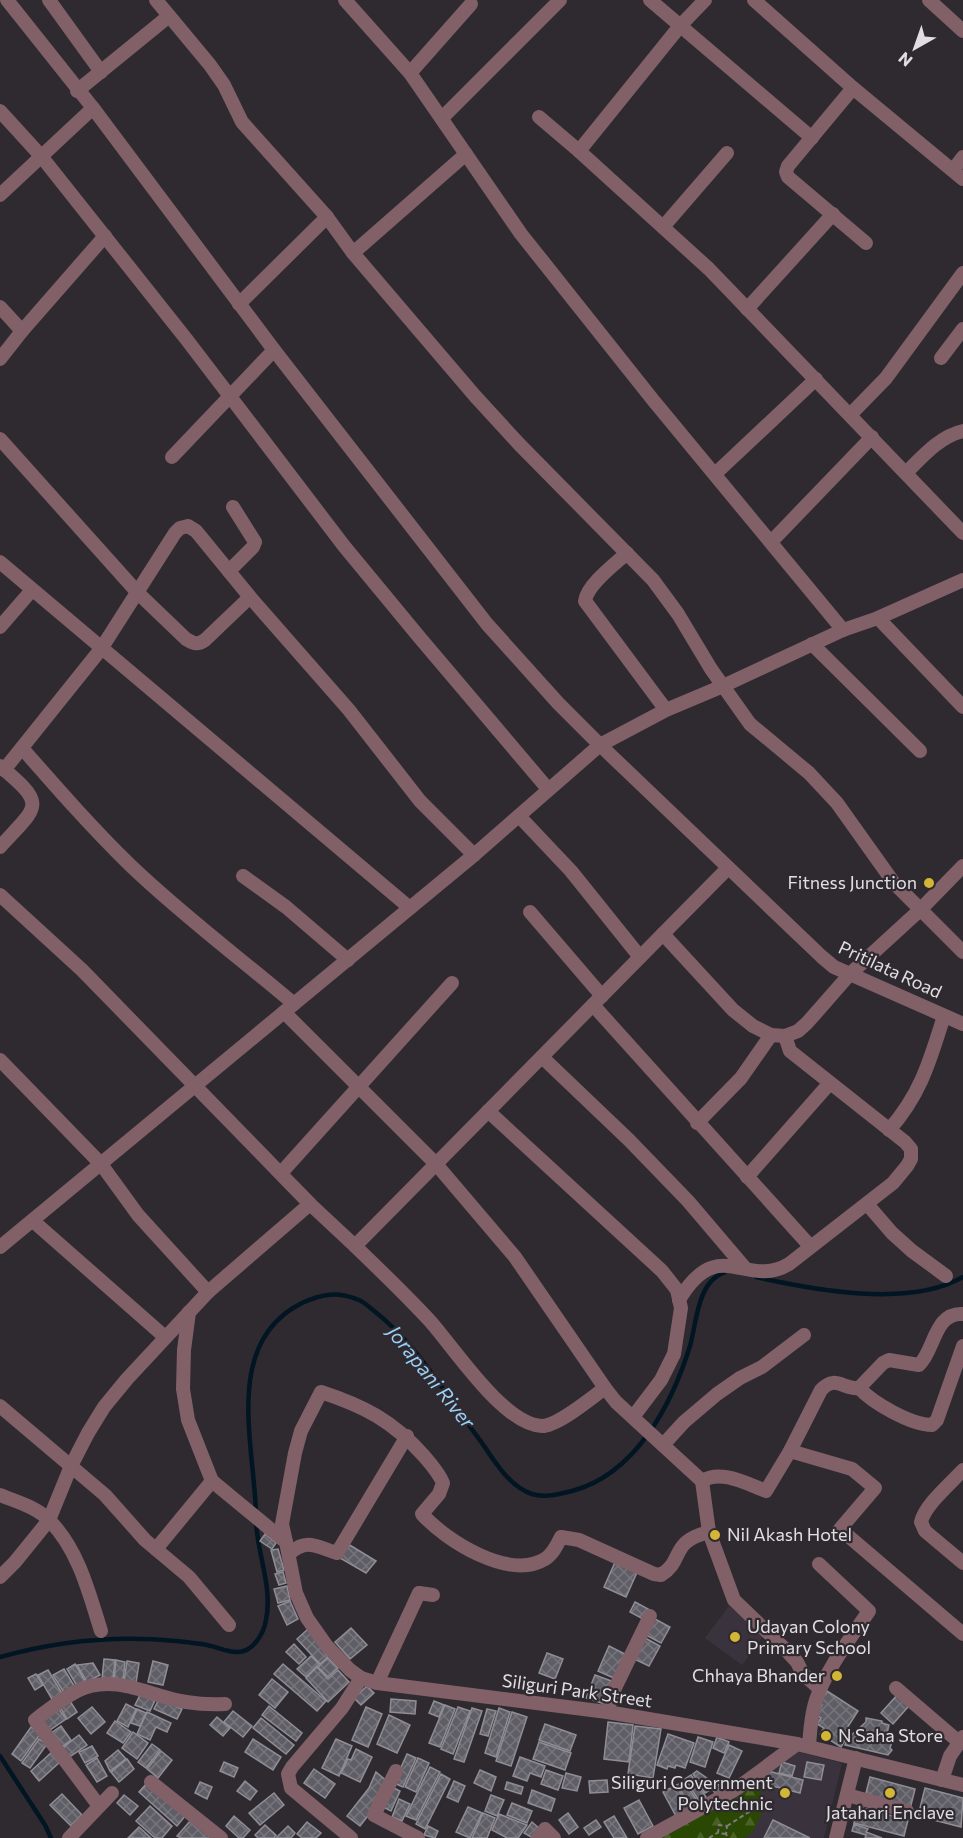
<svg xmlns="http://www.w3.org/2000/svg" width="963" height="1838" viewBox="0 0 963 1838" font-family="Commissioner,sans-serif">
<style>
.built{fill:#3a323c}
.forest{fill:url(#forest-firs)}
.lines{fill:none;stroke-linecap:round;stroke-linejoin:round}
.stream{stroke:#021523;stroke-width:4.5}
.building{fill:url(#building-cross-hatch);stroke:#8f8e96;stroke-width:1.5}
.path{stroke:#7f7b80;stroke-width:2;stroke-dasharray:4.5 3;stroke-linecap:butt}
.minor{stroke:#816068;stroke-width:14}
.poi-dot{fill:#d3b635;stroke:#2f2a30;stroke-width:2}
.labels{text-anchor:middle;stroke-width:4.5;stroke-linejoin:round;paint-order:stroke}
.poi-label{font-size:18px;fill:#e1dee2;stroke:#2f2a30;text-anchor:end}
.street-label{font-size:18px;fill:#e1dee2;stroke:#2f2a30}
.water-label{font-size:20px;font-style:italic;fill:#9acef5;stroke:#2f2a30}
</style>
<defs>
<pattern id="forest-firs" width="22" height="20" patternUnits="userSpaceOnUse" patternTransform="scale(1.5)"><rect width="22" height="20" fill="#2a4703"/><path d="M5 1l3.5 6h-7zM16 11l3.5 6h-7z" fill="#496127"/></pattern>
<pattern id="building-cross-hatch" width="8" height="8" patternUnits="userSpaceOnUse" patternTransform="scale(1.5)"><rect width="8" height="8" fill="#5f5e66"/><path d="M0 0l8 8M0 8l8-8" fill="none" stroke="#76757c"/></pattern>
</defs>
<rect width="100%" height="100%" fill="#2f2a30"/>
<g class="built">
<path d="M729 1606 764 1635 742 1665 705 1638Z"/>
<path d="M795 1751 842 1763 824 1838H654Z"/>
</g>
<path class="forest" d="M767 1772 757 1808 763 1810 753 1832 744 1838H656Z"/>
<g class="lines">
<g class="stream">
<path d="M756 1277C814 1290 910 1308 963 1277"/>
<path d="M256 1513C254 1443 223 1342 302 1303 322 1294 337 1291 359 1300 364 1302 369 1307 373 1310 418 1345 448 1398 482 1443 494 1461 510 1487 532 1494 546 1498 559 1494 572 1491 636 1474 672 1404 690 1346 697 1321 697 1282 725 1272"/>
<path d="M0 1657C57 1641 117 1635 176 1641 186 1642 197 1643 207 1645 217 1647 229 1653 238 1652 253 1652 264 1633 266 1620 273 1587 257 1554 256 1521"/>
<path d="M0 1756 45 1825 51 1838"/>
</g>
</g>
<g class="building">
<path d="M265 1534 276 1543 272 1549 260 1541Z"/>
<path d="M348 1544 376 1561 366 1573 340 1558Z"/>
<path d="M278 1549 284 1570 277 1572 271 1550Z"/>
<path d="M616 1560 638 1570 626 1597 604 1587Z"/>
<path d="M283 1572 286 1583 279 1585 275 1574Z"/>
<path d="M287 1586 290 1600 278 1603 274 1589Z"/>
<path d="M290 1601 298 1619 287 1625 278 1606Z"/>
<path d="M635 1602 650 1610 645 1620 630 1612Z"/>
<path d="M653 1618 670 1627 661 1643 644 1634Z"/>
<path d="M351 1628 367 1645 350 1659 335 1642Z"/>
<path d="M308 1629 328 1657 320 1664 297 1639Z"/>
<path d="M645 1638 660 1646 649 1666 634 1659Z"/>
<path d="M294 1644 306 1657 299 1664 286 1652Z"/>
<path d="M609 1646 627 1655 616 1679 598 1671Z"/>
<path d="M547 1653 563 1659 555 1679 539 1673Z"/>
<path d="M311 1656 319 1664 306 1677 297 1669Z"/>
<path d="M328 1658 338 1668 328 1677 318 1667Z"/>
<path d="M104 1659 115 1660 113 1680 102 1679Z"/>
<path d="M116 1660 125 1662 123 1681 114 1680Z"/>
<path d="M127 1661 139 1663 136 1683 124 1682Z"/>
<path d="M153 1661 168 1665 163 1685 148 1682Z"/>
<path d="M93 1663 100 1675 87 1682 77 1665Z"/>
<path d="M75 1664 85 1681 77 1686 67 1669Z"/>
<path d="M283 1664 326 1701 317 1711 274 1674Z"/>
<path d="M317 1667 328 1679 338 1670 349 1682 328 1702 306 1678Z"/>
<path d="M64 1669 76 1689 66 1696 53 1675Z"/>
<path d="M48 1670 63 1695 53 1701 38 1675Z"/>
<path d="M36 1674 43 1685 35 1690 28 1678Z"/>
<path d="M595 1675 614 1682 605 1704 586 1698Z"/>
<path d="M272 1679 288 1692 275 1708 259 1695Z"/>
<path d="M367 1686 374 1693 361 1705 354 1698Z"/>
<path d="M142 1691 156 1698 150 1711 135 1705Z"/>
<path d="M827 1691 858 1711 847 1728 851 1731 841 1747 820 1734 824 1728 817 1724 821 1718 816 1715 822 1705 819 1704Z"/>
<path d="M899 1693 908 1707 893 1724 881 1713Z"/>
<path d="M159 1699 182 1709 177 1719 154 1709Z"/>
<path d="M391 1699 416 1701 415 1714 390 1712Z"/>
<path d="M70 1701 77 1712 67 1719 60 1707Z"/>
<path d="M434 1701 444 1705 439 1717 429 1713Z"/>
<path d="M126 1704 136 1709 128 1727 117 1721Z"/>
<path d="M445 1705 455 1709 440 1747 429 1743Z"/>
<path d="M269 1706 302 1733 296 1741 262 1715Z"/>
<path d="M92 1707 105 1722 91 1734 78 1718Z"/>
<path d="M366 1707 382 1714 368 1747 352 1740Z"/>
<path d="M458 1707 470 1711 453 1754 441 1749Z"/>
<path d="M58 1708 66 1719 47 1732 40 1720Z"/>
<path d="M472 1708 482 1711 464 1762 454 1759Z"/>
<path d="M499 1708 510 1712 496 1757 485 1753Z"/>
<path d="M137 1709 146 1713 140 1726 131 1723Z"/>
<path d="M487 1709 496 1711 488 1736 480 1734Z"/>
<path d="M233 1711 252 1726 243 1737 224 1722Z"/>
<path d="M147 1712 171 1723 167 1732 156 1727 150 1740 137 1734Z"/>
<path d="M512 1712 527 1717 511 1766 496 1761Z"/>
<path d="M389 1715 410 1725 397 1753 377 1744Z"/>
<path d="M217 1717 230 1728 223 1736 210 1725Z"/>
<path d="M261 1718 294 1745 286 1754 253 1728Z"/>
<path d="M866 1718 882 1721V1723L889 1725 887 1733 893 1738 890 1748 892 1750 888 1755 845 1745 848 1738 866 1722Z"/>
<path d="M115 1721 131 1732 123 1743 107 1733Z"/>
<path d="M608 1722 633 1725 629 1762 604 1759Z"/>
<path d="M545 1724 576 1735 570 1751 539 1740Z"/>
<path d="M61 1726 71 1740 60 1748 50 1734Z"/>
<path d="M635 1726 661 1729 653 1778 628 1774Z"/>
<path d="M31 1727 41 1733 21 1761 12 1754Z"/>
<path d="M133 1732 148 1743 137 1759 122 1748Z"/>
<path d="M668 1734 694 1743 685 1768 676 1765 675 1768 668 1766 667 1769 657 1765Z"/>
<path d="M79 1735 87 1745 68 1758 61 1749Z"/>
<path d="M698 1737 713 1742 705 1767 690 1762Z"/>
<path d="M717 1737 729 1742 724 1753 713 1748Z"/>
<path d="M39 1739 47 1744 30 1768 22 1763Z"/>
<path d="M253 1739 281 1757 273 1770 245 1752Z"/>
<path d="M336 1739 352 1746 339 1776 322 1768Z"/>
<path d="M539 1742 571 1753 565 1770 533 1759Z"/>
<path d="M152 1744 160 1750 146 1768 138 1762Z"/>
<path d="M729 1745 742 1751 729 1778 717 1773Z"/>
<path d="M92 1746 98 1756 85 1763 79 1752Z"/>
<path d="M356 1749 372 1757 360 1782 341 1773 348 1759 351 1760Z"/>
<path d="M118 1750 126 1759 110 1771 105 1761Z"/>
<path d="M161 1751 172 1760 158 1778 147 1769Z"/>
<path d="M52 1752 61 1761 39 1781 31 1771Z"/>
<path d="M407 1754 416 1758 403 1787 394 1783Z"/>
<path d="M520 1757 545 1766 541 1777 530 1773 527 1781 513 1776Z"/>
<path d="M97 1758 107 1776 97 1782 86 1765Z"/>
<path d="M418 1758 429 1763 416 1792 405 1787Z"/>
<path d="M127 1759 134 1769 119 1782 111 1772Z"/>
<path d="M224 1762 238 1768 234 1777 220 1771Z"/>
<path d="M782 1762 795 1766 792 1776 779 1773Z"/>
<path d="M807 1762 824 1765 821 1780 804 1777Z"/>
<path d="M430 1767 440 1772 416 1820 406 1816Z"/>
<path d="M314 1769 335 1784 325 1798 304 1783Z"/>
<path d="M480 1770 496 1777 491 1791 474 1783Z"/>
<path d="M546 1770 563 1776 558 1790 541 1784Z"/>
<path d="M697 1771 711 1781 726 1788 716 1794 712 1789 705 1793 693 1774Z"/>
<path d="M768 1771 803 1780 800 1793 765 1784Z"/>
<path d="M376 1772 388 1782 381 1799 360 1826 347 1816 369 1788Z"/>
<path d="M566 1773 581 1777 577 1791 562 1788Z"/>
<path d="M441 1774 450 1779 425 1829 416 1824Z"/>
<path d="M691 1775 708 1800 701 1804 685 1779Z"/>
<path d="M870 1777 915 1789 910 1809 865 1797Z"/>
<path d="M607 1780 608 1792 590 1793 589 1781Z"/>
<path d="M245 1781 257 1791 250 1800 237 1791Z"/>
<path d="M454 1781 465 1786 458 1802 447 1797Z"/>
<path d="M684 1781 700 1805 693 1810 677 1785Z"/>
<path d="M200 1782 212 1787 207 1799 195 1793Z"/>
<path d="M507 1782 523 1787 521 1794 505 1789Z"/>
<path d="M147 1783 185 1816 177 1826 139 1792Z"/>
<path d="M676 1785 690 1811 677 1818 663 1792Z"/>
<path d="M392 1787 400 1791 391 1811 383 1807Z"/>
<path d="M925 1788 963 1798 961 1827 918 1816Z"/>
<path d="M532 1790 555 1799 551 1811 528 1803Z"/>
<path d="M274 1793 284 1805 260 1825 249 1813Z"/>
<path d="M62 1794 82 1815 71 1826 50 1805Z"/>
<path d="M124 1795 138 1806 130 1815 117 1803Z"/>
<path d="M491 1795 504 1800 497 1816 485 1811Z"/>
<path d="M399 1799 410 1804 402 1821 392 1817Z"/>
<path d="M639 1800 653 1826 638 1834 624 1808Z"/>
<path d="M512 1803 532 1811 527 1823 507 1815Z"/>
<path d="M150 1806 172 1826 162 1838H155L136 1821Z"/>
<path d="M468 1807 482 1813 470 1838 456 1832Z"/>
<path d="M858 1807 908 1820 904 1836 854 1823Z"/>
<path d="M483 1813 495 1818 487 1838H472Z"/>
<path d="M568 1813 578 1827 569 1834 559 1820Z"/>
<path d="M499 1814 527 1825 518 1838H507L492 1830Z"/>
<path d="M234 1816 250 1830 243 1838H239L226 1826Z"/>
<path d="M614 1816 627 1838H614L604 1822Z"/>
<path d="M191 1820 213 1838H181L177 1836Z"/>
<path d="M596 1820 601 1827 589 1835 584 1828Z"/>
<path d="M773 1820 810 1838H764Z"/>
<path d="M307 1822 321 1833 316 1838H302L297 1834Z"/>
<path d="M532 1822 540 1829 533 1838 524 1833Z"/>
<path d="M854 1824 868 1829 866 1832 882 1838H865L866 1835 852 1831Z"/>
<path d="M265 1825 276 1835 274 1838H258L255 1835Z"/>
<path d="M288 1826 295 1833 291 1838H276Z"/>
<path d="M428 1826 438 1831 435 1838 424 1835Z"/>
<path d="M139 1827 151 1838H128Z"/>
</g>
<g class="lines">
<g class="path">
<path d="M727 1826 755 1808"/>
<path d="M726 1834 718 1833 719 1825 727 1826 726 1834 728 1838"/>
<path d="M709 1838 717 1833"/>
</g>
<g class="minor">
<path d="M7 0 93 108 274 350 487 624 558 703 600 745 822 957 834 967 850 974 963 1024"/>
<path d="M49 0 101 72"/>
<path d="M156 0 210 65 224 85 242 122 327 217 353 253 475 396 519 444 653 580 678 614 711 669 750 724 809 773 837 803 894 883 963 952"/>
<path d="M345 0 410 73 521 234 653 400 843 630"/>
<path d="M650 0 812 138"/>
<path d="M705 0 680 26 579 151 709 269 963 533"/>
<path d="M754 0 853 88 963 179"/>
<path d="M929 0 963 31"/>
<path d="M410 73 471 4"/>
<path d="M853 88 788 166 786 172 788 177 866 243"/>
<path d="M77 91 169 16"/>
<path d="M0 111 41 156 187 340 344 546 420 638 548 789"/>
<path d="M539 117 579 151"/>
<path d="M442 118 560 0"/>
<path d="M953 170 963 157"/>
<path d="M0 195 93 108"/>
<path d="M663 227 727 153"/>
<path d="M353 253 466 154"/>
<path d="M239 304 327 217"/>
<path d="M0 307 22 331 0 359"/>
<path d="M747 309 833 214"/>
<path d="M22 331 105 236"/>
<path d="M941 358 963 329"/>
<path d="M850 415 886 378 963 273"/>
<path d="M0 439 138 593 186 639C194 644 198 645 205 640L250 597"/>
<path d="M172 457 274 350"/>
<path d="M906 473C922 457 940 436 963 431"/>
<path d="M715 474 816 379"/>
<path d="M771 542 872 437"/>
<path d="M627 553C615 564 587 585 585 601L666 710"/>
<path d="M0 562 410 908"/>
<path d="M229 571 253 547 255 542 233 507"/>
<path d="M878 618 963 707"/>
<path d="M0 627 32 590"/>
<path d="M812 644 920 751"/>
<path d="M22 748C57 788 92 828 130 865 182 915 240 958 294 1004"/>
<path d="M0 766C48 806 38 805 0 847"/>
<path d="M4 770 101 649 175 533 180 528 188 526 196 531 250 597 349 710 420 801 474 855"/>
<path d="M519 816 571 871 640 957"/>
<path d="M243 876 286 907 348 960"/>
<path d="M0 895 82 970 310 1204"/>
<path d="M530 912 602 996"/>
<path d="M663 934 733 1010 753 1026 771 1035 785 1036 798 1031 807 1023 850 974 921 909 963 866"/>
<path d="M593 1005 810 1246"/>
<path d="M284 1012 436 1164 515 1257 605 1388 616 1402 702 1481 709 1532 734 1600 785 1649 797 1662 803 1674 820 1689"/>
<path d="M542 1057 629 1140 688 1201 745 1268"/>
<path d="M0 1060 101 1164 138 1215 208 1292"/>
<path d="M488 1111 662 1271 677 1290 681 1308 674 1354 661 1380 633 1417"/>
<path d="M697 1123 741 1078 771 1035"/>
<path d="M889 1130C921 1094 930 1060 944 1016"/>
<path d="M281 1173 452 983"/>
<path d="M747 1177 829 1084"/>
<path d="M867 1204 892 1233 912 1251 946 1276"/>
<path d="M33 1221 165 1337"/>
<path d="M355 1246C381 1271 406 1295 430 1321 455 1349 504 1425 542 1426 558 1426 591 1398 605 1388"/>
<path d="M0 1247 474 855 600 745 666 710 723 686 843 630 878 618 963 580"/>
<path d="M679 1300C719 1233 746 1290 789 1264L893 1183 907 1166 911 1159V1149L905 1142 790 1051 785 1036"/>
<path d="M189 1312 184 1350 183 1389 188 1420 212 1481 286 1542 296 1593 307 1618 326 1645 350 1670 361 1678 377 1683 607 1712 797 1744 963 1785"/>
<path d="M859 1388C873 1403 911 1425 932 1425L937 1420 963 1346"/>
<path d="M0 1406 105 1495 145 1540 189 1577 229 1625"/>
<path d="M663 1445 684 1422 717 1394 740 1378 762 1367 804 1335"/>
<path d="M790 1451 852 1469 875 1488 840 1529 963 1634"/>
<path d="M963 1470C950 1484 925 1505 921 1522L925 1531 963 1563"/>
<path d="M702 1481C721 1469 747 1484 766 1491L790 1451 821 1390C836 1374 843 1390 859 1388L883 1363 889 1360 919 1365C935 1350 934 1312 963 1314"/>
<path d="M0 1495C17 1502 37 1507 50 1521 79 1551 89 1593 101 1631"/>
<path d="M286 1542 282 1524 295 1453 301 1431 321 1392C364 1406 393 1421 424 1456 431 1464 439 1473 443 1483L439 1494 422 1514C445 1540 509 1581 545 1559 553 1554 557 1545 561 1537L579 1540 654 1574 661 1575C685 1560 669 1542 709 1532"/>
<path d="M156 1549 212 1481"/>
<path d="M290 1553C307 1538 317 1547 337 1553L407 1436"/>
<path d="M0 1577 15 1562 49 1520 71 1466 88 1433 104 1407 127 1379 208 1292 310 1204 355 1246 728 868"/>
<path d="M377 1683 419 1593 433 1595"/>
<path d="M896 1688 959 1742"/>
<path d="M607 1712 614 1690 650 1616"/>
<path d="M809 1746C810 1731 811 1715 816 1700 827 1668 850 1639 869 1611L819 1564"/>
<path d="M396 1771 374 1815 418 1838"/>
<path d="M942 1780 950 1756 963 1737"/>
<path d="M151 1782 221 1838"/>
<path d="M847 1795 907 1811"/>
<path d="M99 1806 35 1720C48 1710 62 1699 77 1691 105 1677 133 1687 161 1696 182 1703 203 1705 225 1704"/>
<path d="M69 1838 112 1793"/>
<path d="M351 1838 291 1788 288 1774 292 1767 342 1708 361 1678"/>
<path d="M538 1838 545 1829 554 1838"/>
<path d="M647 1838 736 1789 797 1744"/>
<path d="M836 1838 856 1758"/>
</g>
</g>
<g class="poi-dot">
<circle cx="929" cy="883" r="6"/>
<circle cx="715" cy="1535" r="6"/>
<circle cx="735" cy="1637" r="6"/>
<circle cx="837" cy="1676" r="6"/>
<circle cx="826" cy="1736" r="6"/>
<circle cx="785" cy="1793" r="6"/>
<circle cx="890" cy="1793" r="6"/>
</g>
<g class="labels">
<g class="poi-label">
<text x="917" y="889">Fitness Junction</text>
<text x="727" y="1541" text-anchor="start">Nil Akash Hotel</text>
<text x="747" y="1633" text-anchor="start">Udayan Colony<tspan x="747" dy="21">Primary School</tspan></text>
<text x="825" y="1682">Chhaya Bhander</text>
<text x="838" y="1742" text-anchor="start">N Saha Store</text>
<text x="773" y="1789">Siliguri Government<tspan x="773" dy="21">Polytechnic</tspan></text>
<text x="890" y="1819" text-anchor="middle">Jatahari Enclave</text>
</g>
<g class="street-label">
<text transform="translate(890 970) rotate(25)" y="6">Pritilata Road</text>
<text transform="translate(577 1691) rotate(8)" y="6">Siliguri Park Street</text>
</g>
<g class="water-label">
<text transform="translate(431 1377) rotate(51)" y="7">Jorapani River</text>
</g>
</g>
<g transform="translate(915 48) rotate(220)" stroke="#2f2a30" stroke-width="4.5" paint-order="stroke">
<path d="M0-4.5L10 22L0 15L-10 22Z" fill="#e1dee2"/>
<text y="-9" font-size="16" font-weight="bold" text-anchor="middle" fill="#e1dee2">N</text>
</g>
</svg>
